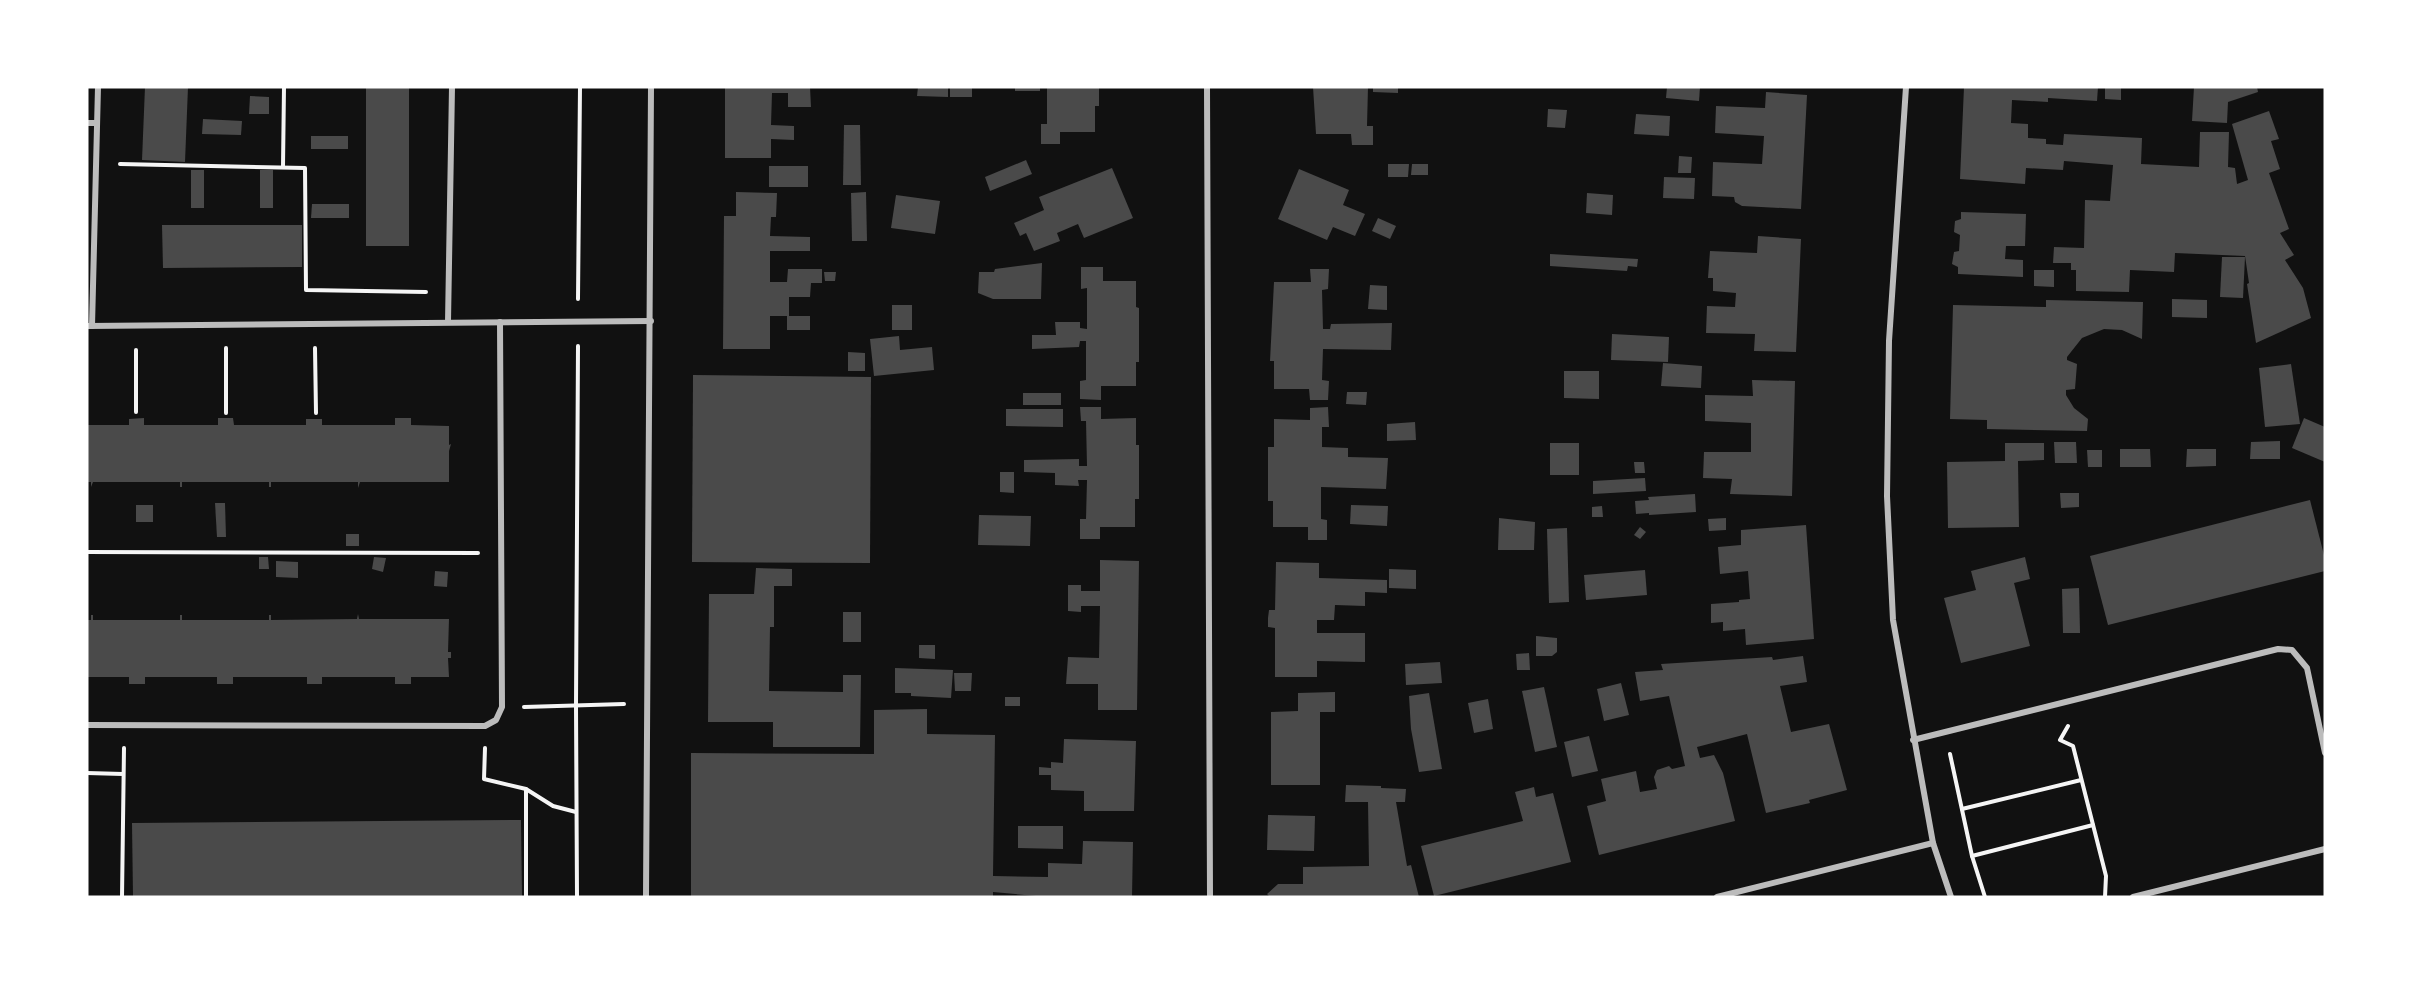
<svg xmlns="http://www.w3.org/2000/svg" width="2412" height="984" viewBox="0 0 2412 984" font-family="'Times New Roman',serif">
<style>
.building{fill:#4a4a4a}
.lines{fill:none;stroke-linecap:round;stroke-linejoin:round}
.path{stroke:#f5f5f5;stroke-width:4}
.minor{stroke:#bcbcbc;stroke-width:6}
</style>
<rect width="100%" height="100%" fill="#111"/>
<g class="building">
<path d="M145 87H188L185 162 142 160Z"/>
<rect x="366" y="87" width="43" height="159"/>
<path d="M725 87H810L811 107H788V93H772L771 125 794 126V140L771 139V158H725Z"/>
<path d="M918 87H948V97L917 96Z"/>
<rect x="950" y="87" width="22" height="10"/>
<rect x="1015" y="87" width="25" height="4"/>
<path d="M1047 87H1099V106H1095V132H1060V144H1041V124H1047Z"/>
<path d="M1313 87H1368L1367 126H1373V145H1352L1351 134H1316Z"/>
<path d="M1373 87H1398V93L1373 92Z"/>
<path d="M1667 87H1700L1699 101 1666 98Z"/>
<path d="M1964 87H2098L2097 101 2048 98V102L2012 100 2011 123 2028 124V138L2046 139V144L2063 145 2064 134 2142 138 2141 164 2199 167 2200 132H2229L2228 167 2235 168 2237 184 2248 180 2232 124 2269 111 2279 139 2271 141 2280 169 2269 173 2289 229 2280 233 2294 255 2285 260 2303 288 2311 318 2256 343 2247 284 2249 283 2245 256 2175 253 2174 272 2130 270 2129 292 2076 291V270H2071V263H2053L2054 247 2084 248 2085 200 2110 201 2113 165 2064 161 2063 170 2026 168 2025 184 1960 179Z"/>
<path d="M2105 87H2121V100L2105 99Z"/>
<path d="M2194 87H2257L2258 92 2228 102 2227 123 2192 121Z"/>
<path d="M1766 92 1807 95 1801 209 1742 206 1735 202 1734 197 1712 196 1713 162 1762 164 1764 136 1715 133 1716 106 1765 108Z"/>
<path d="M250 96 269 97V114H249Z"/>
<path d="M1548 109 1567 110 1565 128 1547 127Z"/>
<path d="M1636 114 1670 116 1669 136 1634 134Z"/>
<path d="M203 119 242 121 241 135 202 134Z"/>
<path d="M844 125H860L861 185H843Z"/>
<rect x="311" y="136" width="37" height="13"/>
<path d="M1679 156 1692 157 1691 173H1678Z"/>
<path d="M1026 160 1032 174 990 191 985 177Z"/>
<path d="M1388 164H1409L1408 177H1388Z"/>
<path d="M1412 164H1428V175H1411Z"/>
<rect x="769" y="166" width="39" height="21"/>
<path d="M1112 168 1133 218 1084 238 1078 224 1057 233 1060 241 1034 251 1026 233 1020 236 1014 223 1044 210 1039 197Z"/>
<path d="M1299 169 1349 190 1343 205 1365 214 1355 236 1333 227 1327 240 1278 219Z"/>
<rect x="191" y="170" width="13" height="38"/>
<rect x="260" y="170" width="13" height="38"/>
<path d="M1664 177 1695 178 1694 199 1663 198Z"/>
<path d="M736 192 777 193 776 217H771L770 236 810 237V251H770V282H787L788 269H822V283H811L810 297H789V316H810V330H787V316H770V349H723L724 216H736Z"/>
<path d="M866 192 867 241H852L851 193Z"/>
<path d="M1587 193 1613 195 1612 215 1586 213Z"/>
<path d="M896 195 940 201 935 234 891 228Z"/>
<path d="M312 204H349V218H311Z"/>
<path d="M1961 212 2026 214 2025 246H2006L2005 259 2023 260V277L1958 274V267L1952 264 1954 252 1959 251 1960 235 1954 232 1955 221 1961 219Z"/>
<path d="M1378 218 1396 226 1390 239 1372 231Z"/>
<path d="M162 225H302V267L163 268Z"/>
<path d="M1758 236 1801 239 1796 352 1754 351 1755 334 1706 333 1707 306 1735 307 1736 293 1713 291V278H1708L1710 251 1757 253Z"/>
<path d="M1550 254 1638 259 1637 267 1628 266 1627 271 1550 266Z"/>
<path d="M2222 257H2245L2243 298 2220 297Z"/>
<path d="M1042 263 1041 299H993L978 293 979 272H994L995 269Z"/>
<path d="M1081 267H1103V281H1136V307L1139 308V362H1136V386H1101V400L1080 399V381L1086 380V341H1080L1079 347 1032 349V335H1056L1055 322H1080V328L1087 329V288L1081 289Z"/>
<path d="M1310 269H1329L1328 289 1322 290 1323 329H1330L1331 324 1392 323 1391 350 1323 349 1322 380 1329 381 1328 400H1310L1309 389H1274V361H1270L1274 282H1311Z"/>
<path d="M2034 270H2054V287L2034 286Z"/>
<path d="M824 272H836L835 281H825Z"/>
<path d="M1370 285 1387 286V310L1368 309Z"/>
<path d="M2172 299 2207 300V318L2172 317Z"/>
<path d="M2046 300 2143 302 2142 339 2122 330 2104 329 2082 338 2067 357V360L2077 364 2075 389 2066 390V395L2074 408 2088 419 2087 431 1987 429V420L1950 419 1953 305 2046 307Z"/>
<rect x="892" y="305" width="20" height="25"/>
<path d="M1612 334 1669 337 1668 362 1611 360Z"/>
<path d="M899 336 900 350 932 347 934 370 874 376 870 339Z"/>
<path d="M848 352 865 353V371H848Z"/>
<path d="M1663 363 1702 366 1701 388 1661 386Z"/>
<path d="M2291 364 2300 424 2265 427 2259 368Z"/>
<path d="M1564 371H1599V399L1564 398Z"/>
<path d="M693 375 871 377 870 563 692 562Z"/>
<path d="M1752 380 1795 381 1792 496 1730 494 1732 479 1703 478 1704 452H1751V423L1705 421V395L1753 396Z"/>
<path d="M1347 392H1367L1366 405 1346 404Z"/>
<rect x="1023" y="393" width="38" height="12"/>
<path d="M1080 407H1101V419L1136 418V445H1139V499H1135V527H1100V539H1080V519H1086L1087 480H1078L1079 486 1055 485V473L1024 472V460L1079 459V466H1087L1086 421H1081Z"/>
<path d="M1328 407 1329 427H1322V447L1348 448V457L1388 458 1386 489 1321 487V519L1327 520V540H1308V527H1273V501H1268V447H1274V419L1310 420V408Z"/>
<path d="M1006 409H1063V427L1006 426Z"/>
<path d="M144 418V425H218V418H233L234 425H306V419H322V425H395V418H411V425L449 426V445L451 444 449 451V482H360L358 488V482H271V487H269V482H182V487H180V482H93L91 487V482H87V425H129V419Z"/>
<path d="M2304 418 2325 427V462L2292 448Z"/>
<path d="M1415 422 1416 440 1387 441V424Z"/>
<path d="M2280 441V459H2250L2251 442Z"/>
<path d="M2054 442H2076L2077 463H2055Z"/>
<rect x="1550" y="443" width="29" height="32"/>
<path d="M2005 443H2044V460L2018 461 2019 527 1948 528 1947 462 2005 461Z"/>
<path d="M2120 449H2150L2151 467H2120Z"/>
<path d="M2187 449H2216V466L2186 467Z"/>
<path d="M2087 450H2102V467H2088Z"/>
<path d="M1634 462H1644L1645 473H1635Z"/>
<path d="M1000 472H1014V493L1000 492Z"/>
<path d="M1645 478 1646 491 1593 494V481Z"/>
<path d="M2060 493H2079V507L2061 508Z"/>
<path d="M1695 494 1696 512 1649 515V513L1636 514 1635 501 1649 500 1648 497Z"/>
<path d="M2310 500 2325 559V571L2108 625 2090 556Z"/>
<path d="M215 503H225L226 537H217Z"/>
<rect x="136" y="505" width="17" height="17"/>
<path d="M1351 505 1388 506 1387 526 1350 524Z"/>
<path d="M1602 506 1603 517H1592V507Z"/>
<path d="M979 515 1031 516 1030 546 978 545Z"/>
<path d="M1499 518 1535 522 1534 550H1498Z"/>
<path d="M1726 518V530L1709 531 1708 519Z"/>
<path d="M1806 525 1814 639 1746 645 1745 629 1723 631V622L1711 623V604L1739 602V600L1750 599 1748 571 1720 574 1718 547 1741 545V530Z"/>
<path d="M1640 527 1646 532 1640 539 1634 535Z"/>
<path d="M1567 528 1569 602 1549 603 1547 529Z"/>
<rect x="346" y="534" width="13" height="12"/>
<path d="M259 557H268L269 569H259Z"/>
<path d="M374 557 386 558 383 572 372 569Z"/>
<path d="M2025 557 2030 579 2014 583 2030 646 1961 663 1944 598 1976 590 1971 571Z"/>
<path d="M1100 560 1139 561 1137 710H1098V684H1066L1068 657 1099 658 1100 606H1081V612L1068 611V585H1081V591H1100Z"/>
<path d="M276 561 298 562V578L276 577Z"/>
<path d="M1276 562 1319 563V578L1387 580V593L1365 592V606L1335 605 1334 620H1317V633H1365V662L1317 661V677H1275V628L1268 627V618L1269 610H1275Z"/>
<path d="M756 568 792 569V586H774V627H770L769 691 843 692V675H861L860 747H773V722H708L709 594H754Z"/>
<path d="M1389 569 1416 570V589L1389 588Z"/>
<path d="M1645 570 1647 595 1586 600 1584 575Z"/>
<path d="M435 571 448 572 447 587 434 586Z"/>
<path d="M2079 588 2080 633H2063L2062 589Z"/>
<rect x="843" y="612" width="18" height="30"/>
<path d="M358 614 359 619H449L448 652H451V658H448L449 677H411V684H395V677H322V684H307V677H233V684H217V677H145V684H129V677H87V620H91V615H93V620H180V615H182V620H269V615H271V620L357 619Z"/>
<path d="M1536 636 1557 638V652L1552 656H1536Z"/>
<path d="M919 645H935V659L919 658Z"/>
<path d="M1529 653 1530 670H1517L1516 654Z"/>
<path d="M1803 656 1807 682 1780 686 1791 732 1829 724 1847 790 1809 800 1810 803 1766 813 1747 734 1697 747 1700 758 1714 755 1723 773 1735 821 1599 855 1587 806 1606 801 1601 779 1636 771 1640 792 1657 789 1654 777 1657 770 1669 766 1672 769 1685 766 1669 696 1640 701 1635 672 1663 670 1661 664 1772 657 1773 660Z"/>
<path d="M1440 662 1442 683 1406 685 1405 664Z"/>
<path d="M895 668 953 670 951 698 911 696V693H895Z"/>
<path d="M954 673H972L971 691H955Z"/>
<path d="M1621 683 1629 715 1604 721 1597 689Z"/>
<path d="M1544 687 1557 747 1535 752 1522 691Z"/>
<path d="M1335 692V712H1320V785H1271V712L1298 711V693Z"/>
<path d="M1429 693 1442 769 1419 772 1411 729 1409 696Z"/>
<rect x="1005" y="697" width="15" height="9"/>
<path d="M1488 699 1493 729 1474 733 1468 703Z"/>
<path d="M927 709V734L995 735 993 876 1048 877V863L1082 864 1083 841 1133 842 1132 897H1047L993 892V897H691V753L874 754V710Z"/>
<path d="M1589 736 1598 771 1572 777 1564 742Z"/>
<path d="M1064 739 1136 741 1134 811H1084V791L1051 790V775H1039V767L1051 768V762L1063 763Z"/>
<path d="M1346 785 1381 786V788L1406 789 1405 802H1396L1407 866 1411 865 1419 897H1270L1267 894 1278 884H1303V867L1369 866 1368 802H1345Z"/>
<path d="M1534 787 1536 797 1553 793 1571 862 1434 896 1421 846 1523 821 1515 792Z"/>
<path d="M1268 815 1315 816 1314 851 1267 850Z"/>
<path d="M521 820 522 897H133L132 823Z"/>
<path d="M1018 826H1063V849L1018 848Z"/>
</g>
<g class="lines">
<g class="path">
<path d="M120 164 305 168 306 290 426 292"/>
<path d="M283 166 284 87"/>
<path d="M578 299 580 87"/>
<path d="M315 348 316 413"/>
<path d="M136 350V412"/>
<path d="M226 413V348"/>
<path d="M87 552 478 553"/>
<path d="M524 707 624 704"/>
<path d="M2068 726 2060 740 2073 746 2106 876 2105 897"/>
<path d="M485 748 484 779 526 789V897"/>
<path d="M1950 754 1972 856"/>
<path d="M87 773 123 774"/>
<path d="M526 789 553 806 576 812"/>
<path d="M1962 809 2081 780"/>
<path d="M122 897 124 748"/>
<path d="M577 897 576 706 578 346"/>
<path d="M1985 897 1972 856 2093 825"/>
</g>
<g class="minor">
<path d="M1207 87 1210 897"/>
<path d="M1906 87 1889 341 1887 496 1893 620 1933 843 1951 897"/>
<path d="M87 123H97"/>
<path d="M448 322 452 87"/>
<path d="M87 326 651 321"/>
<path d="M92 326 98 87"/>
<path d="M87 725 485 726 496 720 502 707 500 322"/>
<path d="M1913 740 2278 649 2292 650 2307 668 2325 753"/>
<path d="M646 897 651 87"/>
<path d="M1717 897 1933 843"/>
<path d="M2133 897 2325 849"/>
</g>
</g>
<rect width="2412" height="984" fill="none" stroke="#ffffff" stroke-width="177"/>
</svg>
